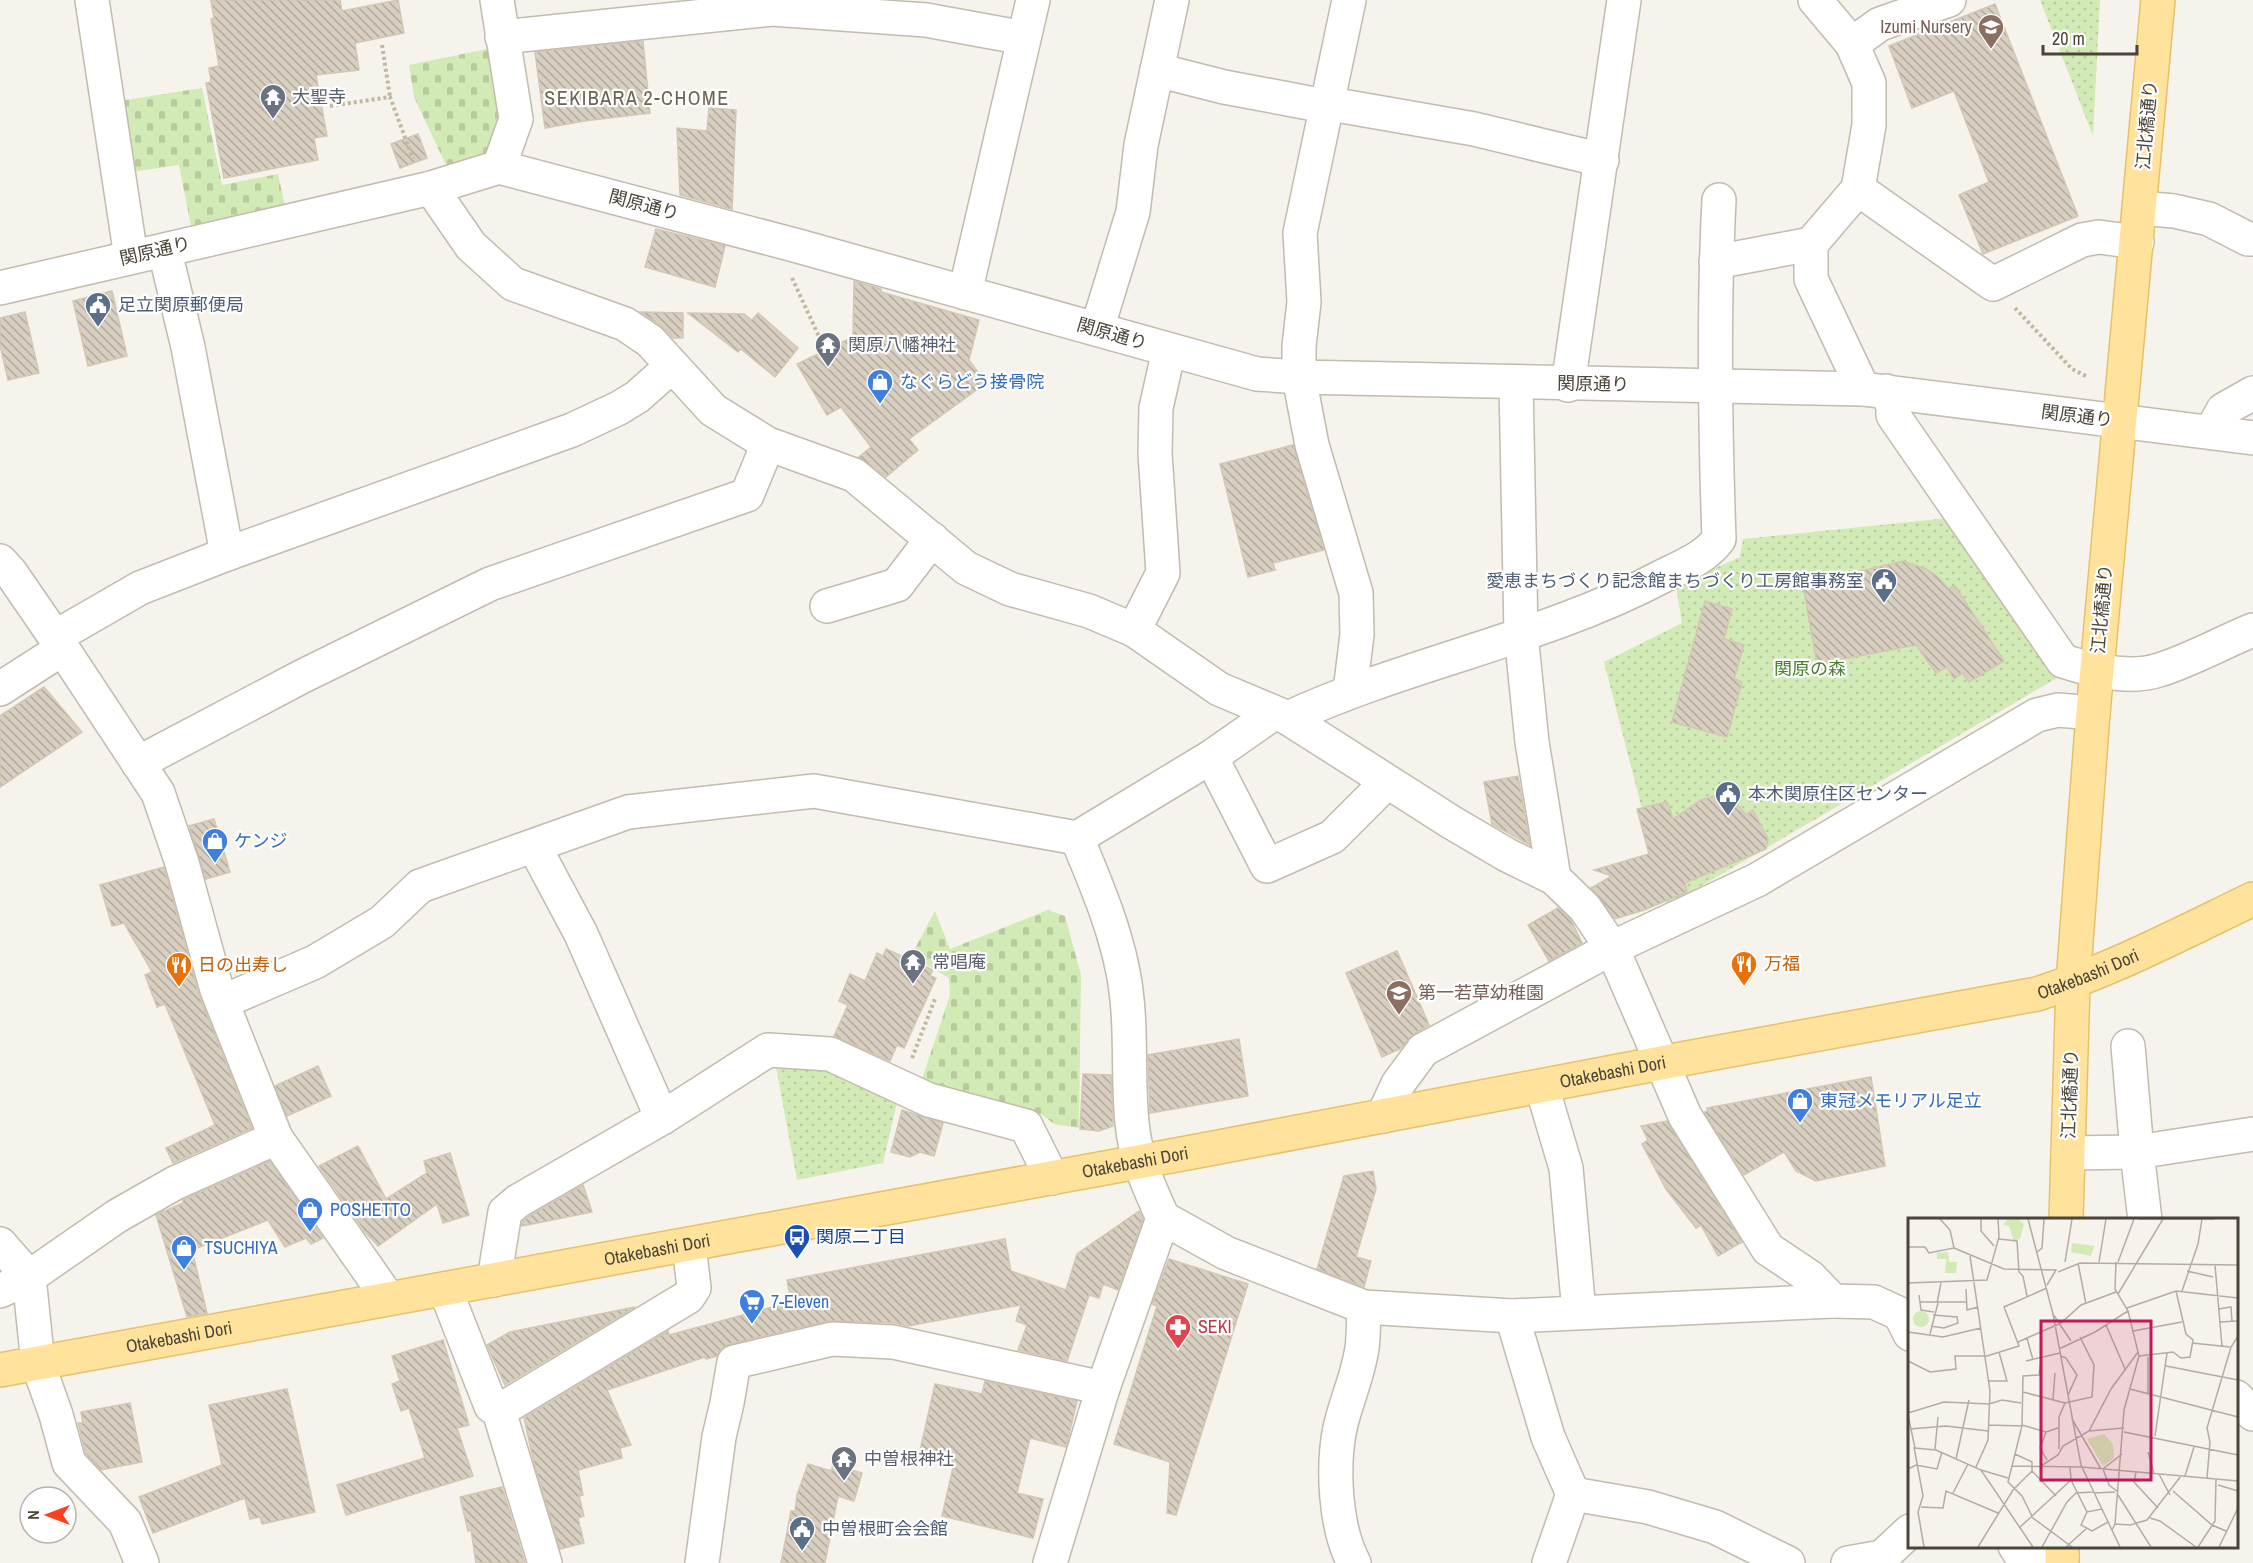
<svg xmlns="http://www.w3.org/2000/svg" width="2253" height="1563" viewBox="0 0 2253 1563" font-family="'Archivo Narrow','Noto Sans JP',sans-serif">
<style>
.grass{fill:url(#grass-dots)}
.cemetery{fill:url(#cemetery-stones)}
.building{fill:url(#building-back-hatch);stroke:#d3c7b4;stroke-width:1.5}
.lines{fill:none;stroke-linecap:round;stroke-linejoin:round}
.minor-casing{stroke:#c2bbae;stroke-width:36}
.major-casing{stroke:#e6c16a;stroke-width:36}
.path{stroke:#c4b79f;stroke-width:4;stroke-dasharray:3 3;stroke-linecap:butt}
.minor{stroke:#fff;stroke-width:33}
.major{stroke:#ffe39c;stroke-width:33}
.labels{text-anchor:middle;stroke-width:4.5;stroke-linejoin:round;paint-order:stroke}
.education-label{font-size:18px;fill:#785e54;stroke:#fff;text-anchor:end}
.worship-label{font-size:18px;fill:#5b616d;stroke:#fff;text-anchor:start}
.street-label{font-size:18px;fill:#4b4439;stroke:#fff}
.service-label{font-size:18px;fill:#4e5e75;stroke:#fff;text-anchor:start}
.shop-label{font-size:18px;fill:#366cbe;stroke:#fff;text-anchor:start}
.park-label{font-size:18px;fill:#4a7f2a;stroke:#fff}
.food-label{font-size:18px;fill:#c56008;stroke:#fff;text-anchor:start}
.transit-label{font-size:18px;fill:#164399;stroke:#fff;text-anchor:start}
.health-label{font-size:18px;fill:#be3a42;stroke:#fff;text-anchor:start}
.neighbourhood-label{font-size:20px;letter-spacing:1.5px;fill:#6e6250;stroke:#fff}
.inset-road{fill:none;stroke:#b2ada4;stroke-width:1.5}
.view{fill:#c2185b;fill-opacity:0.15;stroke:#c2185b;stroke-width:3}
.inset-edge{fill:none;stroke:#4b4439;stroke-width:3}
</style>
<defs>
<pattern id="grass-dots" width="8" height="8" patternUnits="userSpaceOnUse" patternTransform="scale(1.5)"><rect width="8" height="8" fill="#d2eab5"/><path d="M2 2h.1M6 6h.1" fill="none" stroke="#b6ca9c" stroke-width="1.8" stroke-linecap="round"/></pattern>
<pattern id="cemetery-stones" width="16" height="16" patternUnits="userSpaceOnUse" patternTransform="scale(1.5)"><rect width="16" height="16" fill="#d2eab5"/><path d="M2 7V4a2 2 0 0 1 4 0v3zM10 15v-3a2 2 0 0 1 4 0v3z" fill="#b6ca9c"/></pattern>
<pattern id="building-back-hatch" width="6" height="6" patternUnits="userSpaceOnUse" patternTransform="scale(1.5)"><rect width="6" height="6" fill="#d8cfc1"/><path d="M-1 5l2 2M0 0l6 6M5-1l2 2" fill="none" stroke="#b1aa9e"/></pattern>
</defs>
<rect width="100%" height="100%" fill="#f6f3ec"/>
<g class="grass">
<path d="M2040 0H2100L2093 136Z"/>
<path d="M1948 518 2057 678 1667 906 1604 662 1682 623 1676 586 1740 557 1743 539Z"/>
<path d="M776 1067H815L897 1102 883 1163 797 1180Z"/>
</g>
<g class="cemetery">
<path d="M492 48 503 115 497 139 485 155 446 165 414 97 409 65Z"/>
<path d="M202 88 222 185 278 174 285 206 191 226 179 165 132 172 120 101Z"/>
<path d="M1048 910 1065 916 1081 975 1079 1128 1054 1124 1041 1114 937 1091 920 1085 950 995 949 978 911 956 935 911 950 949Z"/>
</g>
<g class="building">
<path d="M211 0H340L342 11 398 0 404 33 355 43 359 70 316 75 327 136 314 138 318 160 224 178 206 83 211 82 209 68 219 66 211 19 214 18Z"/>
<path d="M1995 4 2078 216 1983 254 1959 195 1989 182 1954 91 1912 108 1889 46Z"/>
<path d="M643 41 650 113 584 121 545 128 535 52Z"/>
<path d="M709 108 736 110 732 209 680 195 677 128 707 131Z"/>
<path d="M418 134 427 158 400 168 391 144Z"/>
<path d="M656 229 725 246 715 287 645 267Z"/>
<path d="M854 281 881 289V292L979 320 969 360 986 383 909 439 918 450 886 477 859 457 871 447 841 407 827 415 797 364 853 337Z"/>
<path d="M112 291 127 356 88 366 73 301Z"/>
<path d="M25 312 39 373 8 380 0 345V318Z"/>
<path d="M641 312 683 313V338H673L661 326Z"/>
<path d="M688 313 744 314 752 320 758 313 798 348 775 377 741 349 738 352Z"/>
<path d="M1293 445 1324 550 1273 563 1275 570 1248 577 1220 464Z"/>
<path d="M1903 561 1926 569 1937 576 1949 589 1955 586 2004 661 1969 682 1962 673 1954 679 1947 667 1936 673 1916 645 1817 664 1803 585Z"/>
<path d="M1705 601 1732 609 1724 639 1744 645 1734 679 1742 682 1727 737 1672 722Z"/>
<path d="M44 687 82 732 0 787V716Z"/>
<path d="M1518 776 1530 845 1492 824 1484 782Z"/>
<path d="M1714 796 1733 799 1746 815 1753 810 1768 839 1766 849 1685 883 1687 892 1644 910 1615 919 1591 888 1612 876 1594 870 1649 854 1637 809 1667 802 1673 819 1701 800Z"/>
<path d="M214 819 230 872 206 879 189 826Z"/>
<path d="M164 867 199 995 252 1128 173 1163 166 1148 215 1125 165 1004 157 1007 145 975 152 972 124 923 112 926 100 885Z"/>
<path d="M1558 908 1571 920 1582 943 1549 961 1528 925Z"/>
<path d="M886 949 933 970 930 976 936 978 904 1048 897 1045 890 1061 834 1036 848 1005 839 1001 850 974 865 981 877 953 883 956Z"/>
<path d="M1397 951 1429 1025 1414 1034 1400 1049 1382 1057 1346 973Z"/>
<path d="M1239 1039 1248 1096 1150 1113 1148 1055Z"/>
<path d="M318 1066 331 1096 287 1116 275 1086Z"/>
<path d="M1083 1074 1111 1075 1113 1126 1099 1131 1080 1129Z"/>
<path d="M1871 1077 1885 1166 1816 1181 1796 1171 1784 1152 1744 1175 1704 1112 1708 1111 1707 1108Z"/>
<path d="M902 1110 943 1123 934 1156 920 1152 910 1157 891 1152Z"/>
<path d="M1667 1121 1742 1242 1718 1256 1701 1225 1696 1228 1666 1189 1642 1144 1648 1140 1641 1126Z"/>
<path d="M358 1146 386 1199 427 1173 424 1161 450 1153 469 1215 443 1223 437 1204 378 1246 365 1232 319 1166Z"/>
<path d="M270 1161 323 1238 311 1244 306 1238 285 1247 268 1220 192 1250 207 1313 187 1317 156 1215 183 1203V1200Z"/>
<path d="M1373 1171 1376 1189 1356 1257 1371 1261 1364 1287 1317 1269 1344 1176Z"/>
<path d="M583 1185 592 1212 522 1226V1222L529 1216Z"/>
<path d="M1139 1211 1143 1219 1118 1290 1103 1284 1099 1298 1089 1295 1067 1361 1018 1350 1027 1325 1016 1321 1021 1305 908 1326 894 1323 828 1321 730 1344 721 1349 717 1356 706 1359 705 1357 607 1390 631 1445 620 1448 622 1458 578 1470 583 1495 579 1496 584 1516 578 1518 584 1543 560 1549 534 1463 524 1418 668 1331 669 1335 791 1302 787 1280 1005 1239 1011 1271 1066 1290 1077 1254Z"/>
<path d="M1169 1259 1248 1284 1176 1515 1167 1513 1170 1462 1114 1444 1157 1306 1152 1304Z"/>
<path d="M635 1307 505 1385 487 1345 510 1332Z"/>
<path d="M443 1340 469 1425 457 1428 473 1476 346 1515 337 1485 425 1458 409 1408 401 1411 392 1384 400 1381 392 1356Z"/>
<path d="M985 1381 1077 1401 1066 1447 1030 1438 1017 1493 1043 1499 1033 1538 942 1516 954 1463 919 1455 935 1384 982 1394Z"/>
<path d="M287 1389 315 1512 262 1524 260 1517 250 1519 245 1498 153 1533 139 1497 222 1465 209 1405Z"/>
<path d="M130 1403 142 1462 101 1470 86 1454 78 1423H83L81 1412Z"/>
<path d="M808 1464 831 1471 833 1465 862 1473 854 1501 838 1496 825 1563H781L791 1511H795L797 1495Z"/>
<path d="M502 1487 525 1563H476L471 1530 468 1531 460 1497Z"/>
</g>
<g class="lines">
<g class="minor-casing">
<g id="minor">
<path d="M92 0 131 257"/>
<path d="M497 0 516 119 499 167"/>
<path d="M1349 0 1300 233 1304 302 1299 346V377L1312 445 1356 593 1357 635 1350 691"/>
<path d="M1815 0 1852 44 1869 83V125L1858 189 1993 284 2082 240 2099 237 2137 242"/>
<path d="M502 37 772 9 926 20 1024 38"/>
<path d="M1852 44 1880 24 1949 0"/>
<path d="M1157 70 1224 87 1325 106H1342L1474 129 1602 160"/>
<path d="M431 188 471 246 513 284 625 324 650 341 713 410 768 444 854 475 966 568 1010 589 1089 611 1134 630 1219 689 1288 718 1451 822 1507 855 1554 878 1585 908 1612 948 1685 1116 1768 1249 1810 1277 1833 1301 1874 1302 1900 1314 1910 1334"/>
<path d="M2140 208 2174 211 2209 219 2248 239H2253"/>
<path d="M1811 244V279L1863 389"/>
<path d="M167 260 188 347 227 554"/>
<path d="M1716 262 1811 244 1858 189"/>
<path d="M0 288 431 188 499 167 798 246 1257 374 1299 377 1863 389 2253 438"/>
<path d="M965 293 1033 0"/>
<path d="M1097 329 1133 212 1141 145 1172 0"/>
<path d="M1516 383 1521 634 1532 742 1554 878"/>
<path d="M1568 385 1624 0"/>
<path d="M1886 391 1893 406V415L2063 661C2091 670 2129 680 2159 670 2189 661 2223 642 2253 630"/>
<path d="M2211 432 2223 410 2253 393"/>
<path d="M0 561 11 573 55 637 158 793 182 863 217 990 276 1138 388 1298"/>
<path d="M827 606 897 585 932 539"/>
<path d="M1134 630 1163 573 1155 453 1156 408 1169 350"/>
<path d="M55 637 140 588 227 554 572 430 619 408 637 397 672 366"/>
<path d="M0 689 62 649"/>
<path d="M1288 718C1409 662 1544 639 1663 576 1683 566 1705 558 1719 539 1715 425 1713 314 1719 200"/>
<path d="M1211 757 1267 866 1332 837 1386 783"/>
<path d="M138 763 301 677 490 584 747 495 768 444"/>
<path d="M1077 838 1211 757 1274 713"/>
<path d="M534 846 581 934 662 1118"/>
<path d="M222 1002 315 962 382 922 420 886 628 812 814 791 1077 838C1095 882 1114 925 1123 972 1133 1022 1127 1072 1132 1123 1135 1157 1149 1187 1163 1218L1103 1388 1050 1563"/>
<path d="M2128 1046 2137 1152 2145 1220"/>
<path d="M1542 1087 1566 1168 1579 1312"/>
<path d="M1383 1116 1398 1084 1423 1050 1612 948 1757 880 2037 715 2058 710 2093 713"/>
<path d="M2068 1153 2137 1152 2253 1134"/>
<path d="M1163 1218 1226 1253 1364 1307 1512 1316 1833 1301"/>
<path d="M0 1244 29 1277 38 1364 56 1415 69 1463 125 1522 142 1563"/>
<path d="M494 1280 505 1212 518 1201 662 1118 768 1050 830 1054 929 1100 1026 1126 1052 1178"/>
<path d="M445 1289 491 1406 499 1411 545 1563"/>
<path d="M0 1291 29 1277 117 1216 175 1183 276 1138"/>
<path d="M1512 1316 1548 1437 1573 1494 1549 1563"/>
<path d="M2236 1397 2253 1414"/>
<path d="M499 1411 688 1297 694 1288 689 1245"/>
<path d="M1573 1494 1648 1507 1715 1527 1788 1563"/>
<path d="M2015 1546 2019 1552 2062 1555"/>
<path d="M702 1563 719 1437 727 1403 734 1362 832 1339 893 1342 1103 1388"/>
<path d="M1354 1563C1335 1528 1332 1467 1340 1428 1346 1401 1358 1376 1362 1348 1364 1335 1363 1321 1364 1307"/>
<path d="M1848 1563 1882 1557 1910 1531"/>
</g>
</g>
<g class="major-casing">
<g id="major">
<path d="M2066 1220 2073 983 2093 713 2158 0"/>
<path id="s1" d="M0 1370 1198 1151 1687 1058 2037 994C2112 970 2182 933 2253 899"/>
<path d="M2062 1563V1546"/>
</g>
</g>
<g class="path">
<path d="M382 45 390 97"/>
<path d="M330 106 390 97 413 159"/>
<path d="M792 278 821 341"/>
<path d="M2015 308 2072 369 2088 377"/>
<path d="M912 1058 935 999"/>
</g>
<use href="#minor" class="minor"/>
<use href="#major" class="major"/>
</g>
<defs>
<g id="school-pin" transform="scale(1.35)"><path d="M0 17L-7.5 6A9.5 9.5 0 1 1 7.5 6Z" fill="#8d6e63" stroke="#fff"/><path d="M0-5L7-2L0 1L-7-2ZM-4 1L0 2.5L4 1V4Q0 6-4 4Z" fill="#fff"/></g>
<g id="temple-pin" transform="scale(1.35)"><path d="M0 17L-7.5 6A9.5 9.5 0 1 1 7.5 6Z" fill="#6b7280" stroke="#fff"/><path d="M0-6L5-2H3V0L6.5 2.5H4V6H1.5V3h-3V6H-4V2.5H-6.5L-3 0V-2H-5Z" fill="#fff"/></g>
<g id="civic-pin" transform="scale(1.35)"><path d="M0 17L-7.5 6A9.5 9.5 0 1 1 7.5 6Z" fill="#5c6f8a" stroke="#fff"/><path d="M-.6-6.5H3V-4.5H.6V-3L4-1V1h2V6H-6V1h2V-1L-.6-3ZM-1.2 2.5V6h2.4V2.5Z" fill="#fff"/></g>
<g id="shop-pin" transform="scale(1.35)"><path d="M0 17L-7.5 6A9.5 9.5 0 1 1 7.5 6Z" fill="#3f7fe0" stroke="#fff"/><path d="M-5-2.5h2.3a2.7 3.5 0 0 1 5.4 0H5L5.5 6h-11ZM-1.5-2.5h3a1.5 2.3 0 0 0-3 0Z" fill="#fff"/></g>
<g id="restaurant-pin" transform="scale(1.35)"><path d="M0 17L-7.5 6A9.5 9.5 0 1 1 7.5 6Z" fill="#e8710a" stroke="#fff"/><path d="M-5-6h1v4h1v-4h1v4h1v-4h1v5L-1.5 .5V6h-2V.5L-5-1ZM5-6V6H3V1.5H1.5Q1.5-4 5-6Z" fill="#fff"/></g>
<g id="bus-pin" transform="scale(1.35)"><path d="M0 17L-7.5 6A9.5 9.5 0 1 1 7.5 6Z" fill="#1a4fb4" stroke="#fff"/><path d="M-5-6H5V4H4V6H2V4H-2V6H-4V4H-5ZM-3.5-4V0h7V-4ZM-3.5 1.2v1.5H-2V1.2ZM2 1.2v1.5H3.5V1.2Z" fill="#fff"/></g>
<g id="supermarket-pin" transform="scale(1.35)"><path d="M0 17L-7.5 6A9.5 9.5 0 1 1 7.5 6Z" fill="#3f7fe0" stroke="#fff"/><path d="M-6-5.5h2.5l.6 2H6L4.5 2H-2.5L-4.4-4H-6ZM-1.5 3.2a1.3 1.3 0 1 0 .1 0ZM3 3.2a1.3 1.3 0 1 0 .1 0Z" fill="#fff"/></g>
<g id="pharmacy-pin" transform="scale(1.35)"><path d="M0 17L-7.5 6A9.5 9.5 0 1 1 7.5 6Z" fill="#e0444e" stroke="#fff"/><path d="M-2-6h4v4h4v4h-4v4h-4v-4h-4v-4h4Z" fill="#fff"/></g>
</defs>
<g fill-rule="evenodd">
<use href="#school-pin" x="1991" y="27"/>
<use href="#temple-pin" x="273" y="97"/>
<use href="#civic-pin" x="98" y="305"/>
<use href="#temple-pin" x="828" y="345"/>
<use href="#shop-pin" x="880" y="382"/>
<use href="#civic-pin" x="1884" y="581"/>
<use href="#civic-pin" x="1728" y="794"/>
<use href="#shop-pin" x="215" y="841"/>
<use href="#temple-pin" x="913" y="962"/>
<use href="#restaurant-pin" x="1744" y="964"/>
<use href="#restaurant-pin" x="179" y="965"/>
<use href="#school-pin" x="1399" y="993"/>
<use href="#shop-pin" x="1800" y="1101"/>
<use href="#shop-pin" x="310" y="1210"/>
<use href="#bus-pin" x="797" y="1237"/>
<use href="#shop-pin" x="184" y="1248"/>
<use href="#supermarket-pin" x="752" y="1302"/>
<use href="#pharmacy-pin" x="1178" y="1327"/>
<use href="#temple-pin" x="844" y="1459"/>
<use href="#civic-pin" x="802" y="1529"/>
</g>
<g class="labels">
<g class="education-label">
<text x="1972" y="33">Izumi Nursery</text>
<text x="1418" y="999" text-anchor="start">第一若草幼稚園</text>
</g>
<g class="worship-label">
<text x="292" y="103">大聖寺</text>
<text x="848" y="351">関原八幡神社</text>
<text x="932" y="968">常唱庵</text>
<text x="864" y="1465">中曽根神社</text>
</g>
<g class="street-label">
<text transform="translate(2147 125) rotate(-85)" y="6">江北橋通り</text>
<text transform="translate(644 205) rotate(15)" y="6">関原通り</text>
<text transform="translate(155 251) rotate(-13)" y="6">関原通り</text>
<text transform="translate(1112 334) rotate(16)" y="6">関原通り</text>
<text transform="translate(1593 384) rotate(1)" y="6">関原通り</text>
<text transform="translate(2077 416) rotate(7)" y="6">関原通り</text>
<text transform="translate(2102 609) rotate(-85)" y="6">江北橋通り</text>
<text dy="6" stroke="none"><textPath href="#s1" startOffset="2126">Otakebashi Dori</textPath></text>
<text dy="6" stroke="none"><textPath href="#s1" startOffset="1640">Otakebashi Dori</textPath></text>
<text transform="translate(2070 1094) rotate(-88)" y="6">江北橋通り</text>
<text dy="6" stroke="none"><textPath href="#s1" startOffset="1154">Otakebashi Dori</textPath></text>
<text dy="6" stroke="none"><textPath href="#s1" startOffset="668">Otakebashi Dori</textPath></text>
<text dy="6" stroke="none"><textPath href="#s1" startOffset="182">Otakebashi Dori</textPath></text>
</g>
<g class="service-label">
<text x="118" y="311">足立関原郵便局</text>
<text x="1864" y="587" text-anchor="end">愛恵まちづくり記念館まちづくり工房館事務室</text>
<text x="1748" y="800">本木関原住区センター</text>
<text x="822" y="1535">中曽根町会会館</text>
</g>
<g class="shop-label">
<text x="900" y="388">なぐらどう接骨院</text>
<text x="234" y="847">ケンジ</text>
<text x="1820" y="1107">東冠メモリアル足立</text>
<text x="330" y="1216">POSHETTO</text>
<text x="204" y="1254">TSUCHIYA</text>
<text x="771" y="1308">7-Eleven</text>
</g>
<g class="park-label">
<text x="1810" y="675">関原の森</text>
</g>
<g class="food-label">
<text x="1764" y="970">万福</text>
<text x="198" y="971">日の出寿し</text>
</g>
<g class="transit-label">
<text x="816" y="1243">関原二丁目</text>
</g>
<g class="health-label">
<text x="1198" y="1333">SEKI</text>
</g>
<g class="neighbourhood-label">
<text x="637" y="105">SEKIBARA 2-CHOME</text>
</g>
</g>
<g transform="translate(1908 1218)">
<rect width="330" height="330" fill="#f6f3ec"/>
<path d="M40 34 41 44H49L48 55H37L38 41H29V35ZM196 216 205 226 206 240 195 248 179 221Z" fill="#d2eab5"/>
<path d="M100 1H110L116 6 112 21 106 23 101 8 95 7ZM164 25 187 28 186 29 183 38 163 34ZM5 101a8 8 0 1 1 16 0a8 8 0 1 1-16 0Z" fill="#d2eab5"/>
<path class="inset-road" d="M73 1V13L86 28M120 1 145 96 173 247 212 329M231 1H306M91 21 109 23 111 54 115 58 119 78M0 29H17L21 35 46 30 42 12 32 1M46 30 96 51 148 52 139 67M129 34 134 30 136 1M62 38 82 173 80 222 68 249M157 44 164 1M191 44 198 1M210 44 226 1M170 45 178 86M307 47 314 128M279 53 305 59M150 54 172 45 330 47M0 65 79 62 91 19 90 1M58 71 59 92 70 89M274 73 290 26 294 1M210 76 255 1M11 77 13 92 26 94M12 84H59M29 85 33 65M219 90 268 73 330 80M311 91 323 89 324 104M145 96 163 123M311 104 330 103M198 107 217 151M23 108 36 110 50 105 49 99 25 97M225 113 274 104M0 114 35 119 73 110M22 116 30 85M119 120 125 142M110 124 153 105 173 87 208 74M284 125 322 129M151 131 187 114 220 93M153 138 158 140 169 157 160 177M231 138 265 134 273 140 282 139 285 122 278 116 268 73M133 142 131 157 115 158 114 208 100 264 114 278 125 300 164 329M0 143 22 154 48 151 47 138H79L111 128 96 89 139 70M118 143 152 135M258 148 330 162M81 163H99L91 134M222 171 330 199M115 174 157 185 184 179 186 147 172 119M240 175V139M145 181 147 155M0 195 36 184 81 186 94 182 113 185M0 197 7 230 28 232 73 252 125 329M164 201 193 251M81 207 114 208M114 207 138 214 150 210M2 211 38 208 80 213M181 213 216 210M138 214 132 230 139 242M216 214 330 237M247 218 259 135M6 229 15 278 10 294 16 329M27 231 30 199M151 231V199L157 185M240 234 246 255M48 241 61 182M104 248 174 249 330 263M133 248 150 237 155 228 181 213 203 171 230 134M162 249 163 262 179 294 194 291M0 251 8 247 29 251 34 234M73 252 100 260M124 253 148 278M228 254 226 264 250 290M251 256 262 277M277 258 286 229M299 260 302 224 299 210 323 129 330 118M310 267 330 273M265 273 304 307 318 313M210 274 201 267 195 251 214 236M45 275 60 246M186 275 207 274M210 277 243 329M13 289 35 290 38 273 90 295M179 294 173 307 184 313 200 304M242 300 252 303 288 329M207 306 216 192 231 138 220 93 207 71 208 44M111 310 163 262M204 312 207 306 222 307 239 302 273 258M70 329 105 272 124 253V244L107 236M134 329 159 284 168 275 185 274M158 329 179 310M290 329 307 303 308 262M311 329 330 290"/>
<path class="view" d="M133 103H243V262H133Z"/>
<rect width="330" height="330" class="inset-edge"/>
</g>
<g transform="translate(48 1515) rotate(270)"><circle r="28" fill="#ffffff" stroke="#b7b4b0" stroke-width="1.5"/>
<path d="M0-4.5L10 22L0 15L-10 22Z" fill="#fc3f1d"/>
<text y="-9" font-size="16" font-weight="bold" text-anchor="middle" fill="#4b4439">N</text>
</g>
<path d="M2043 45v9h94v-9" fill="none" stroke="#4b4439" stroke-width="3"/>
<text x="2052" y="45" font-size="18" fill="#4b4439" stroke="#ffffff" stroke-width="4.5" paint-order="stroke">20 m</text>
</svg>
